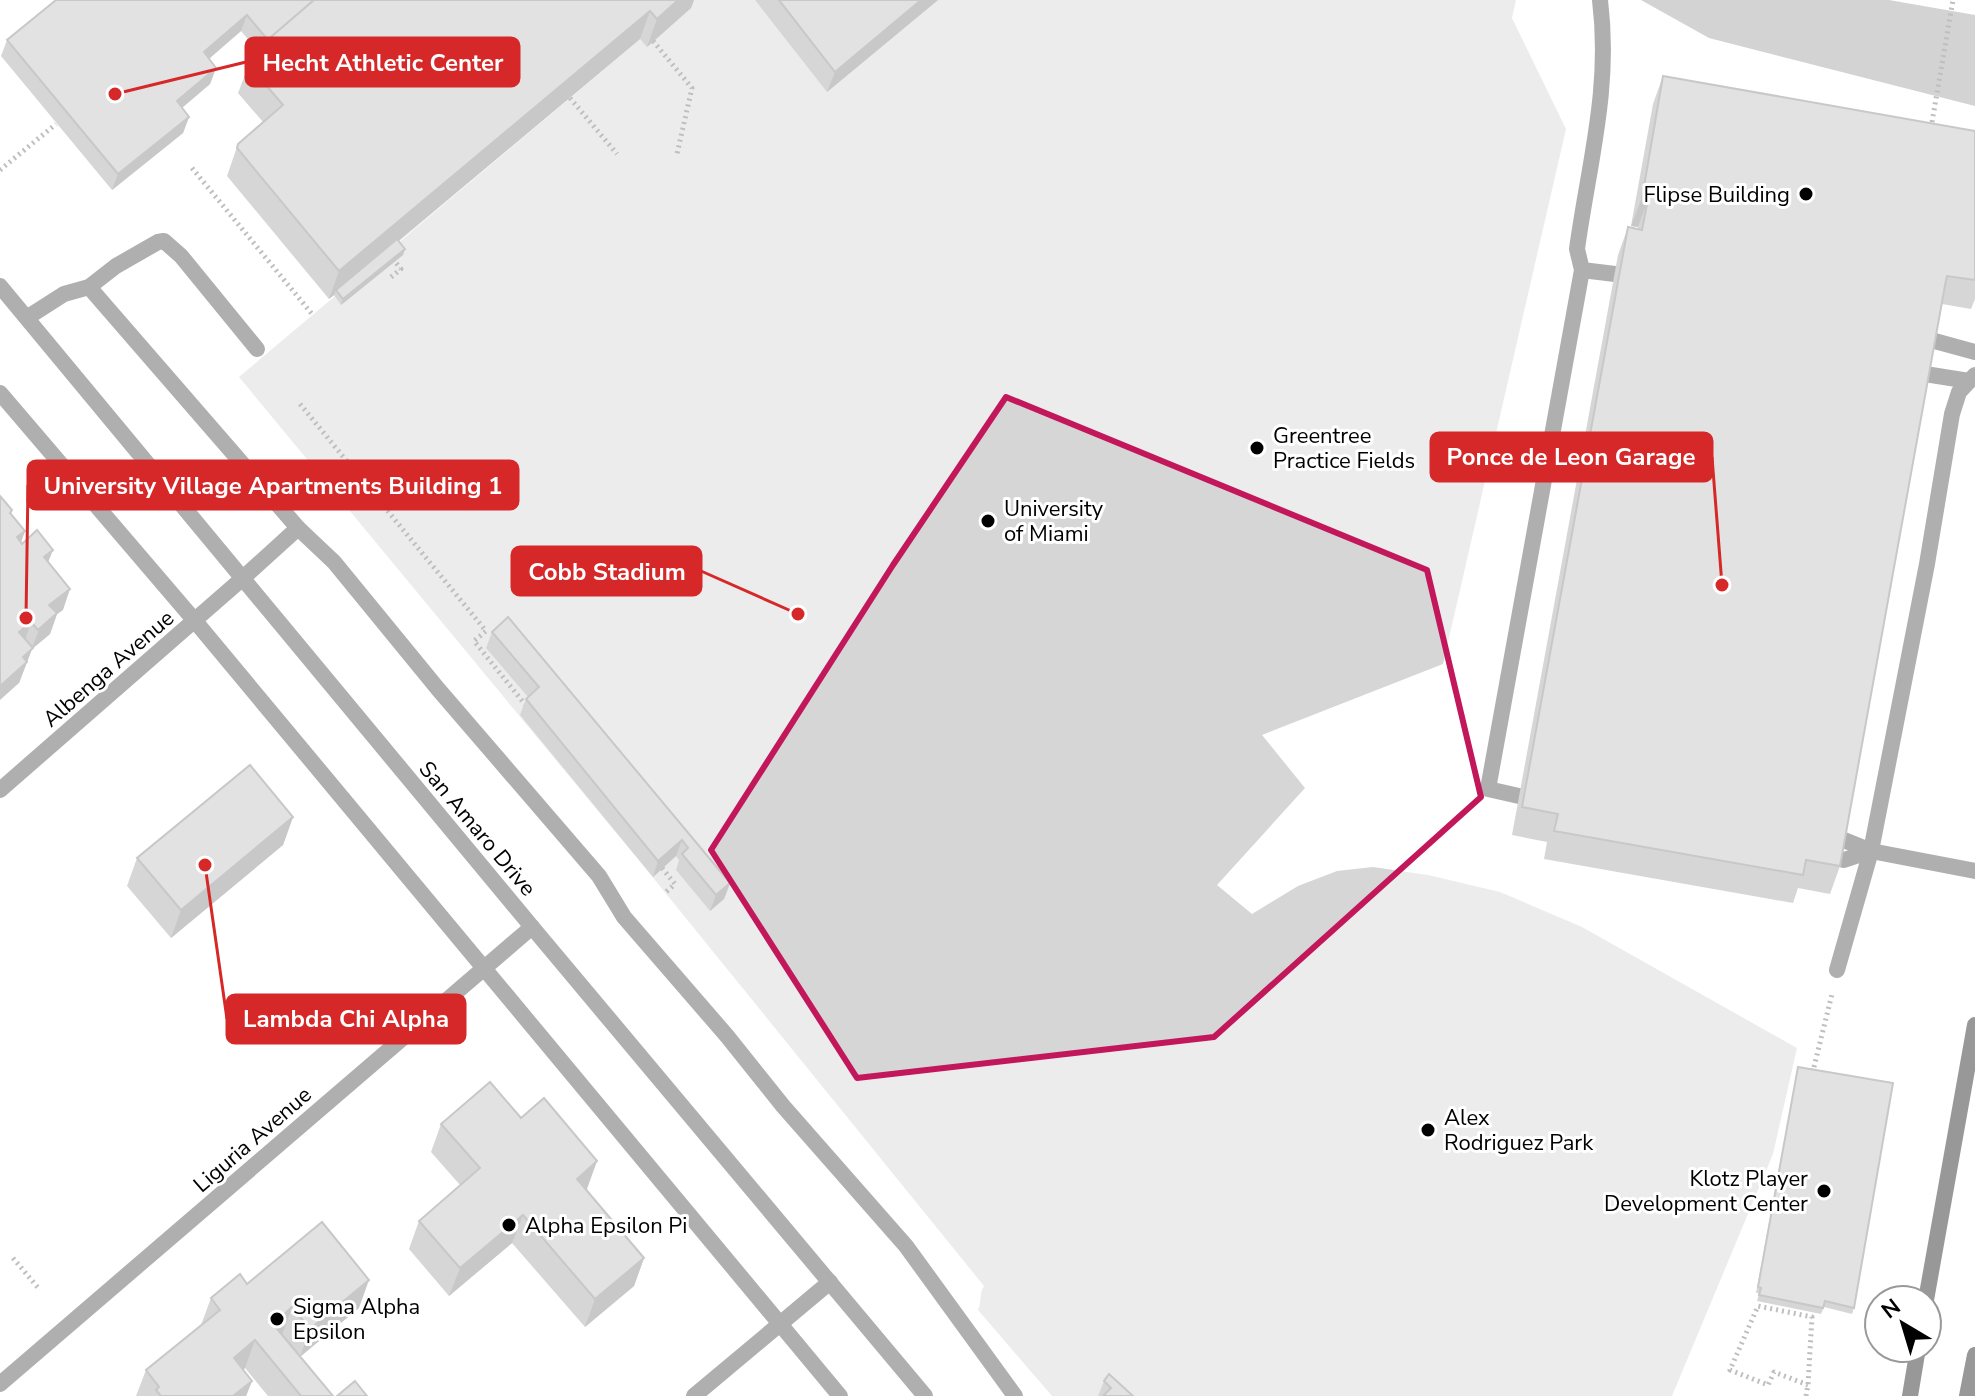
<svg xmlns="http://www.w3.org/2000/svg" width="1975" height="1396" viewBox="0 0 1975 1396" font-family="'Nunito Sans',sans-serif">
<style>
.green{fill:#d6d6d6}
.water{fill:#9d9d9d}
.lines{fill:none;stroke-linecap:round;stroke-linejoin:round}
.path{stroke:#717171;stroke-width:5;stroke-dasharray:2 4;stroke-linecap:butt}
.service{stroke:#4f4f4f;stroke-width:16}
.minor{stroke:#4f4f4f;stroke-width:16}
.tertiary{stroke:#4f4f4f;stroke-width:16}
.secondary{stroke:#1c1c1c;stroke-width:16}
.wall{fill:#a4a4a4}
.shaded-wall{fill:#868686}
.building{fill:#bfbfbf;stroke:#868686;stroke-width:2}
.marked{fill:none;stroke:#c2185b;stroke-width:6;stroke-linejoin:round}
.poi-dot{fill:#000;stroke:#fff;stroke-width:3}
.labels{text-anchor:middle;stroke-width:6;stroke-linejoin:round;paint-order:stroke}
.poi-label{font-size:22px;fill:#000;stroke:#fff;text-anchor:start}
.street-label{font-size:22px;fill:#000;stroke:#fff}
.leader{fill:none;stroke:#d62828;stroke-width:3}
.callout-dot{fill:#d62828;stroke:#fff;stroke-width:3}
.callout{fill:#d62828;stroke:#d62828;stroke-width:3}
.callout-label{font-size:24px;text-anchor:middle;font-weight:bold;fill:#fff}
</style>
<rect width="100%" height="100%" fill="#fff"/>
<path class="green" d="M685 0H1516L1512 18 1566 129 1443 664 1262 735 1305 788 1217 885 1252 914 1298 886 1337 871 1373 867 1428 875 1500 892 1582 927 1797 1048 1773 1154 1672 1396H1052L978 1310C982 1301 979 1293 984 1286L646 869 239 377 640 39 647 46Z"/>
<path class="water" d="M1641 0H1889L1975 15V106L1709 38Z"/>
<g class="lines">
<g class="path">
<path d="M653 41 692 88 677 154"/>
<path d="M570 98 617 154"/>
<path d="M1931 128 1953 0"/>
<path d="M192 168 312 314"/>
<path d="M0 170 56 124"/>
<path d="M391 277 401 269 392 258"/>
<path d="M300 404 486 631 474 641 528 708"/>
<path d="M662 868 675 884 666 892"/>
<path d="M1811 1071H1813L1832 994"/>
<path d="M13 1258 40 1290"/>
<path d="M1806 1396 1808 1385 1812 1317 1758 1306 1730 1370 1768 1385 1774 1372 1808 1385"/>
</g>
<g class="service">
<path d="M1582 270 1615 274"/>
<path d="M89 287 298 528 334 562 438 689 599 876 624 917 727 1036 783 1106 906 1246 1015 1396"/>
<path d="M28 317 64 294 89 287 116 266 158 242 164 241 181 256 257 349"/>
<path d="M1931 340 1975 352"/>
<path d="M1925 374 1969 381"/>
<path d="M243 578 298 528"/>
<path d="M1519 796 1488 789 1582 270 1577 249C1589 162 1611 89 1600 0"/>
<path d="M1839 838 1871 851 1975 871"/>
<path d="M1835 858 1844 860 1871 851"/>
<path d="M1837 970 1871 851 1927 564 1952 414 1959 392 1975 375"/>
</g>
<g class="minor">
<path d="M0 790 243 578"/>
<path d="M0 1384 532 927"/>
<path d="M694 1396 830 1282"/>
</g>
<g class="tertiary">
<path d="M0 286 532 927 925 1396"/>
<path d="M0 393 195 621 840 1396"/>
</g>
<g class="secondary">
<path d="M1926 1300 1975 1025"/>
<path d="M1910 1396 1918 1348"/>
<path d="M1967 1396 1975 1355"/>
</g>
</g>
<g class="wall">
<path d="M56 0H694L691 8 647 47 640 39 399 241 405 249 403 255 341 305 334 295 329 299 227 176 238 144 263 122 238 93 249 65 253 61 257 50 241 31 209 59 216 68 210 84 182 108 189 117 183 133 112 190 1 56 7 40Z"/>
<path d="M755 0H938L827 92Z"/>
<path d="M1663 76 1975 131V299L1971 309 1942 304 1840 866 1830 894 1798 888 1793 903 1544 859 1547 842 1512 835 1618 255 1628 227 1637 229 1638 227 1631 226 1653 104Z"/>
<path d="M0 496 12 510 11 514 21 543 48 562 63 610 57 614 50 634 32 649 19 683Z"/>
<path d="M492 632 730 883 724 899 710 911 676 870 679 860 676 856 653 877 520 715 526 699 528 697 486 648Z"/>
<path d="M293 817 283 845 171 938 127 886 137 858Z"/>
<path d="M1798 1067 1854 1308 1852 1314 1824 1307 1821 1314 1757 1301 1759 1293H1756Z"/>
<path d="M521 1118 597 1161 586 1190 644 1258 634 1286 585 1327 512 1243 449 1296 409 1249 419 1221 460 1185 431 1152 441 1124Z"/>
<path d="M247 1284 359 1308 300 1356 333 1396H268L245 1368 243 1370 252 1381 246 1396H136L146 1370 201 1325 211 1298Z"/>
<path d="M1104 1381 1133 1396H1098Z"/>
</g>
<g class="shaded-wall">
<path d="M678 0H694L691 8 647 47 657 19Z"/>
<path d="M921 0H938L827 92 835 72Z"/>
<path d="M650 11 640 39 337 292 336 290 334 295 329 299 339 271Z"/>
<path d="M247 15 241 31 198 68 204 52Z"/>
<path d="M216 68 210 84 171 117 177 101Z"/>
<path d="M189 117 183 133 112 190 118 174Z"/>
<path d="M1642 198 1648 199 1638 227 1631 226Z"/>
<path d="M405 249 403 255 341 305 343 299Z"/>
<path d="M25 531 18 551 17 537Z"/>
<path d="M53 550 45 570 44 557Z"/>
<path d="M70 589 63 610 57 614 50 634 32 649 19 683 0 700V686L23 657 31 650 49 605Z"/>
<path d="M31 622 24 643 19 632Z"/>
<path d="M293 817 283 845 171 938 181 910Z"/>
<path d="M682 840 676 856 653 877 658 861Z"/>
<path d="M730 883 724 899 710 911 716 895Z"/>
<path d="M597 1161 587 1189 567 1207 577 1179Z"/>
<path d="M523 1215 512 1243 449 1296 460 1268Z"/>
<path d="M644 1258 634 1286 585 1327 595 1299Z"/>
<path d="M369 1280 359 1308 300 1357 310 1329Z"/>
<path d="M292 1307 282 1335 263 1352 273 1324Z"/>
<path d="M255 1340 245 1368 224 1386 234 1358Z"/>
<path d="M252 1381 246 1396H233Z"/>
</g>
<g class="building">
<path d="M56 0H314L268 40 247 15 204 52 216 68 177 101 189 117 118 174 7 40Z"/>
<path d="M314 0H678L657 19 650 11 339 271 237 148 238 144 283 105 249 65 261 54 257 49Z"/>
<path d="M779 0H921L835 72Z"/>
<path d="M1663 76 1975 131V280L1947 276 1946 280 1840 866 1806 860 1803 875 1554 831 1558 814 1522 807 1628 227 1642 230 1648 199 1642 198Z"/>
<path d="M397 239 405 249 343 299 336 290Z"/>
<path d="M0 496 12 510 10 513 25 531 17 537 22 544 37 530 53 550 44 557 70 589 49 605 57 613 38 630 31 622 19 632 33 648 23 657 27 662 0 686Z"/>
<path d="M508 617 730 883 716 895 682 854 688 848 682 840 658 861 526 699 539 687 492 632Z"/>
<path d="M250 765 293 817 181 910 137 858Z"/>
<path d="M1798 1067 1893 1083 1854 1308 1825 1301 1823 1308 1759 1295 1761 1288 1758 1287Z"/>
<path d="M490 1082 521 1118 544 1098 597 1161 577 1179 644 1258 595 1299 523 1215 460 1268 419 1221 480 1168 441 1124Z"/>
<path d="M322 1222 369 1280 310 1329 292 1307 273 1324 333 1396H301L255 1340 234 1358 252 1381 233 1396H161L156 1390 159 1387 146 1370 220 1310 211 1298 240 1274 247 1284Z"/>
<path d="M1109 1374 1133 1396H1103L1111 1388 1104 1381Z"/>
<path d="M355 1381 367 1396H337Z"/>
</g>
<path d="M0 0H1975V1396H0ZM1006 397 1427 570 1481 797 1214 1037 857 1078 711 850 893 565Z" fill="#fff" fill-opacity=".55" fill-rule="evenodd"/>
<path class="marked" d="M1006 397 1427 570 1481 797 1214 1037 857 1078 711 850 893 565Z"/>
<g class="poi-dot">
<circle cx="1806" cy="194" r="8"/>
<circle cx="1257" cy="448" r="8"/>
<circle cx="988" cy="521" r="8"/>
<circle cx="1428" cy="1130" r="8"/>
<circle cx="1824" cy="1191" r="8"/>
<circle cx="509" cy="1225" r="8"/>
<circle cx="277" cy="1319" r="8"/>
</g>
<g class="labels">
<g class="poi-label">
<text x="1790" y="202" text-anchor="end">Flipse Building</text>
<text x="1273" y="443">Greentree<tspan x="1273" dy="25">Practice Fields</tspan></text>
<text x="1004" y="516">University<tspan x="1004" dy="25">of Miami</tspan></text>
<text x="1444" y="1125">Alex<tspan x="1444" dy="25">Rodriguez Park</tspan></text>
<text x="1808" y="1186" text-anchor="end">Klotz Player<tspan x="1808" dy="25">Development Center</tspan></text>
<text x="525" y="1233">Alpha Epsilon Pi</text>
<text x="293" y="1314">Sigma Alpha<tspan x="293" dy="25">Epsilon</tspan></text>
</g>
<g class="street-label">
<text transform="translate(108 668) rotate(-41)" y="8">Albenga Avenue</text>
<text transform="translate(478 828) rotate(50)" y="8">San Amaro Drive</text>
<text transform="translate(252 1139) rotate(-41)" y="8">Liguria Avenue</text>
</g>
</g>
<path class="leader" d="M115 94L246 62M1722 585L1712 457M26 618L28 485M798 614L701 571M205 865L227 1019"/>
<g class="callout-dot">
<circle cx="115" cy="94" r="8"/>
<circle cx="1722" cy="585" r="8"/>
<circle cx="26" cy="618" r="8"/>
<circle cx="798" cy="614" r="8"/>
<circle cx="205" cy="865" r="8"/>
</g>
<g class="callout">
<rect x="246" y="38" width="273" height="48" rx="8"/>
<rect x="1431" y="433" width="281" height="48" rx="8"/>
<rect x="28" y="461" width="490" height="48" rx="8"/>
<rect x="512" y="547" width="189" height="48" rx="8"/>
<rect x="227" y="995" width="238" height="48" rx="8"/>
</g>
<g class="callout-label">
<text x="383" y="71">Hecht Athletic Center</text>
<text x="1571" y="465">Ponce de Leon Garage</text>
<text x="273" y="494">University Village Apartments Building 1</text>
<text x="607" y="580">Cobb Stadium</text>
<text x="346" y="1027">Lambda Chi Alpha</text>
</g>
<g transform="translate(1903 1324) rotate(322)"><circle r="38" fill="#ffffff" stroke="#999999" stroke-width="2"/>
<path d="M0-6L14 30L0 20L-14 30Z" fill="#000000"/>
<text y="-12" font-size="22" font-weight="bold" text-anchor="middle" fill="#000000">N</text>
</g>
</svg>
